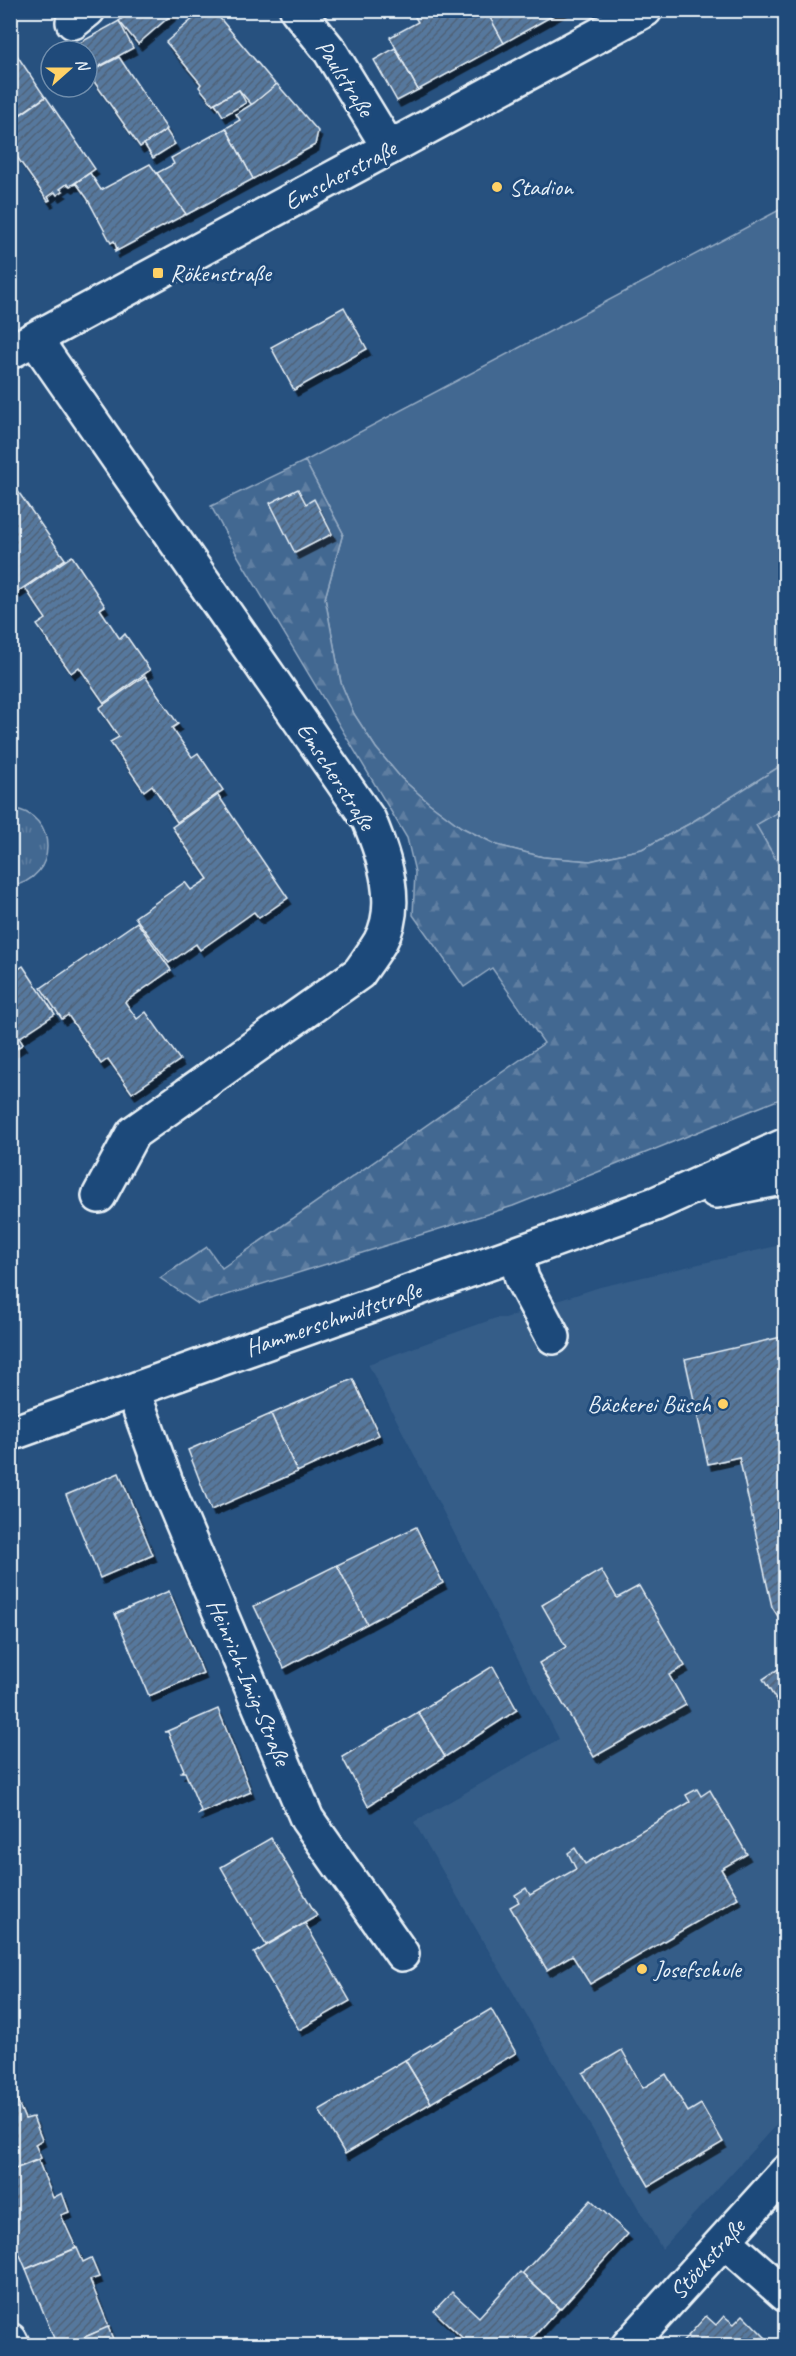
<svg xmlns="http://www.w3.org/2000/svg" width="796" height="2356" viewBox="0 0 796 2356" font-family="Caveat,sans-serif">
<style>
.built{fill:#355d88}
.grass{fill:#436891;stroke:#96acc4;stroke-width:1.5}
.forest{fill:url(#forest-firs);stroke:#96acc4;stroke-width:1.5}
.park{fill:url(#park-tufts);stroke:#96acc4;stroke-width:1.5}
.building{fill:url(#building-hatch);stroke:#e8f1f8;stroke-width:1.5;filter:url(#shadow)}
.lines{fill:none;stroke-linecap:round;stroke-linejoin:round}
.minor-casing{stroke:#e8f1f8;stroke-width:38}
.major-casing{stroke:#e8f1f8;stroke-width:38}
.minor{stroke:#1f4a7a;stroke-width:33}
.major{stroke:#1f4a7a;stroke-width:33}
.poi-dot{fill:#ffd166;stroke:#1f4a7a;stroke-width:2}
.labels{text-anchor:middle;stroke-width:6;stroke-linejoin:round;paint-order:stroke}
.street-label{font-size:24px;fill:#e8f1f8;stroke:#1f4a7a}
.poi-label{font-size:24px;fill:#e8f1f8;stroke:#1f4a7a;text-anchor:start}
</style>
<defs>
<pattern id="forest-firs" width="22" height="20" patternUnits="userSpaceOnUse" patternTransform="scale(1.5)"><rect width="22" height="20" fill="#436891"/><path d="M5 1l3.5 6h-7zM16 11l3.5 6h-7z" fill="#5e7ea1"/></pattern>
<pattern id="park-tufts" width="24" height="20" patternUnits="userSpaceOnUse" patternTransform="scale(1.5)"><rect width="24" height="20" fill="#436891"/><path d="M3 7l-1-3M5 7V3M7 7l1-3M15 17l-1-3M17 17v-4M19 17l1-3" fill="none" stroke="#5e7ea1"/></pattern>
<pattern id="building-hatch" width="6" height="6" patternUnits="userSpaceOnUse" patternTransform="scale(1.5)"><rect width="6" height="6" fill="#57789d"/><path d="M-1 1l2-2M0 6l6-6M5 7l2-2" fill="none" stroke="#4f6278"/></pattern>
<filter id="shadow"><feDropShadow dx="3.5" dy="6" stdDeviation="0" flood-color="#0009"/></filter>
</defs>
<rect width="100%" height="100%" fill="#27517f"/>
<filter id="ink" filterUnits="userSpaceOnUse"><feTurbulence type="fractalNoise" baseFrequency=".0167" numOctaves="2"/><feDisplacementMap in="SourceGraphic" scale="12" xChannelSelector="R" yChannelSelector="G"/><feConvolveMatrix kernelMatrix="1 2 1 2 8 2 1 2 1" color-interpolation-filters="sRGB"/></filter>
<g filter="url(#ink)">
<path class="built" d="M785 1244V2115L662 2249 414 1822 559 1739 368 1364 496 1318H505L600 1287Z"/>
<g class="grass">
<path d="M785 207V763L689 824 642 849 590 861 543 857 497 845 461 827 429 803 401 778 376 748 354 714 341 683 325 598 343 533 305 461Z"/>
<path d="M785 808V875L755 825Z"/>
</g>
<path class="forest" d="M305 461 343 533 325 598 341 683 354 714 376 748 401 778 429 803 461 827 497 845 543 857 590 861 642 849 689 824 785 763V808L756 825 785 875V1097L513 1206 198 1304 160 1278 207 1247 222 1268 544 1043 492 968 464 987 413 915 415 872 407 838 236 553 211 506Z"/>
<path class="park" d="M11 808C59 814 59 879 11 886Z"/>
<g class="building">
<path d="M131 10H177L138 44 119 21Z"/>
<path d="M203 10H213L276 85 252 105 239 90 213 104 199 87 201 84 166 42Z"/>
<path d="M411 10H486L504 43 418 90 390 37 418 22Z"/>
<path d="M486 10H563L504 43Z"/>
<path d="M119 21 133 48 91 71 87 65V51H80L76 45Z"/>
<path d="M10 45 45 97 10 121Z"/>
<path d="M395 48 418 90 397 101 374 60Z"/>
<path d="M119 57 167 129 140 147 88 73Z"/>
<path d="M277 84 318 131 315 145 253 179 226 128 240 120 236 114 254 103Z"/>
<path d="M239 90 246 103 223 116 215 103Z"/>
<path d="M46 97 95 169 70 186 67 184 60 189 63 191 57 195 55 192 48 197 50 200 48 201 10 147V122Z"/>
<path d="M226 128 253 179 186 215 157 173 174 164 171 158Z"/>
<path d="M166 130 175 144 153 158 144 144Z"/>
<path d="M150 164 186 214 115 252V250L117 249 114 241 111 243 87 198 77 184 73 185 90 173 101 190Z"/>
<path d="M344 307 367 349 294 390 271 347Z"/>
<path d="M10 480 65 559 17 592 10 583Z"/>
<path d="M298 489 306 504 314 499 332 534 295 553 270 503Z"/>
<path d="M72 556 105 606 100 609 120 639 125 634 150 670 104 703 79 667 71 673 37 625 46 619 25 588Z"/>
<path d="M145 676 178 724 172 728 192 757 198 753 223 790 177 822 152 785 144 791 110 742 119 737 99 708Z"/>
<path d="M218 795 288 898 259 918 254 912 200 950 196 944 169 963 135 917 185 882 191 890 208 879 172 827Z"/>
<path d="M137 922 171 970 125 1002 137 1019 146 1012 180 1060 132 1093 108 1059 101 1064 68 1015 62 1019 41 988Z"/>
<path d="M23 966 55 1014 19 1038 23 1044 10 1053V975Z"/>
<path d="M786 1336V1629L772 1607 739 1457 708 1464 685 1359Z"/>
<path d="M353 1379 379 1435 297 1472 271 1414Z"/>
<path d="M271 1414 297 1472 211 1510 188 1450Z"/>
<path d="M119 1473 153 1555 100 1578 66 1495Z"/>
<path d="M416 1527 443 1583 367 1624 337 1565Z"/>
<path d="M337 1565 367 1624 284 1668 254 1606Z"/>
<path d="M601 1570 617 1598 639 1586 685 1666 669 1675 686 1705 594 1757 539 1663 566 1647 542 1605Z"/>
<path d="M169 1591 203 1673 149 1696 115 1614Z"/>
<path d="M786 1664V1716L763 1679Z"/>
<path d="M493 1666 517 1710 445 1757 418 1712Z"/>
<path d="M218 1709 251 1792 199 1814 201 1811 185 1772H181L184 1770 168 1732H165Z"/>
<path d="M418 1712 445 1757 368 1806 342 1757Z"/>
<path d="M697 1789 701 1796 710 1790 747 1854 721 1869 738 1898 590 1984 572 1955 547 1970 510 1907 519 1902 515 1895 526 1888 530 1895 576 1869 568 1853 575 1848 585 1864 690 1802 686 1795Z"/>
<path d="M271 1838 317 1916 266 1945 221 1867Z"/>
<path d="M305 1923 350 2001 299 2030 254 1953Z"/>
<path d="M491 2009 516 2053 431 2103 405 2060Z"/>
<path d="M622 2050 643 2088 666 2074 688 2112 701 2104 723 2142 649 2186 583 2073Z"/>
<path d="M405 2060 431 2103 345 2154 319 2110Z"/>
<path d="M10 2084 25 2119 33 2117 42 2140 35 2144 41 2158 10 2171Z"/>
<path d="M38 2160 53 2198 62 2193 69 2212 61 2215 76 2248 26 2269 10 2232V2171Z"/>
<path d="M591 2200 628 2234 560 2309 522 2274Z"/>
<path d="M77 2248 83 2262 91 2258 99 2277 90 2280 109 2327 64 2346H57L26 2269Z"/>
<path d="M520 2272 559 2309 525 2346H471L434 2311 452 2292 479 2317Z"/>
<path d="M743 2315 774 2346H679L706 2316 716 2325 724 2316 734 2324Z"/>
<path d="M108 2327 116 2346H64Z"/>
</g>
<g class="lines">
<g class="minor-casing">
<g id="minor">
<path d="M297 10 330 51 389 148"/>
<path d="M73 22 88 10"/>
<path d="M35 339 369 820C384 856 401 905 380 942 374 952 366 963 359 973L133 1133 99 1196"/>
<path d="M10 352 645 10"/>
<path d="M516 1255 522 1279 553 1337"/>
<path d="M133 1391 171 1496 307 1819 402 1954"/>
<path d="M725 2241 786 2295"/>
<path d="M10 2340 13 2346"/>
<path d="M628 2346 786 2172"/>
</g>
</g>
<g class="major-casing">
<g id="major">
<path d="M716 1191 786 1177"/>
<path d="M10 1434 655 1204 786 1145"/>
</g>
</g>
<use href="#minor" class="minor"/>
<use href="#major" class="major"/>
</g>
</g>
<g class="poi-dot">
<circle cx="497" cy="187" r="6"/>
<rect x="152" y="267" width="12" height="12" rx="3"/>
<circle cx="723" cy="1404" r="6"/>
<circle cx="642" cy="1969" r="6"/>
</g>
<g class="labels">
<g class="street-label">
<text transform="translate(345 78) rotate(57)" y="8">Paulstraße</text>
<text transform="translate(340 175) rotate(-28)" y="8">Emscherstraße</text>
<text transform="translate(336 776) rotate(57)" y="8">Emscherstraße</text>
<text transform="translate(333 1319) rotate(-19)" y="8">Hammerschmidtstraße</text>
<text transform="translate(249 1682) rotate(67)" y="8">Heinrich-Imig-Straße</text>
<text transform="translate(707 2259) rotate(-48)" y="8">Stöckstraße</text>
</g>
<g class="poi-label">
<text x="509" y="195">Stadion</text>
<text x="170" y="281">Rökenstraße</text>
<text x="711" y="1412" text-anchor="end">Bäckerei Büsch</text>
<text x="654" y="1977">Josefschule</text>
</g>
</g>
<rect width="796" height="2356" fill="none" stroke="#1f4a7a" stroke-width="36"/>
<rect x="18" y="18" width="760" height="2320" fill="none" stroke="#e8f1f8" stroke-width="2" filter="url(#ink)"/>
<g transform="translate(69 69) rotate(69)"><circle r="28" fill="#1f4a7a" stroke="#6f8dac" stroke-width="1.5"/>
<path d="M0-4.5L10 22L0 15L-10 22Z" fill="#ffd166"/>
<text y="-9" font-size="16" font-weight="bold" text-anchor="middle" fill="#e8f1f8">N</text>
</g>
</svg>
